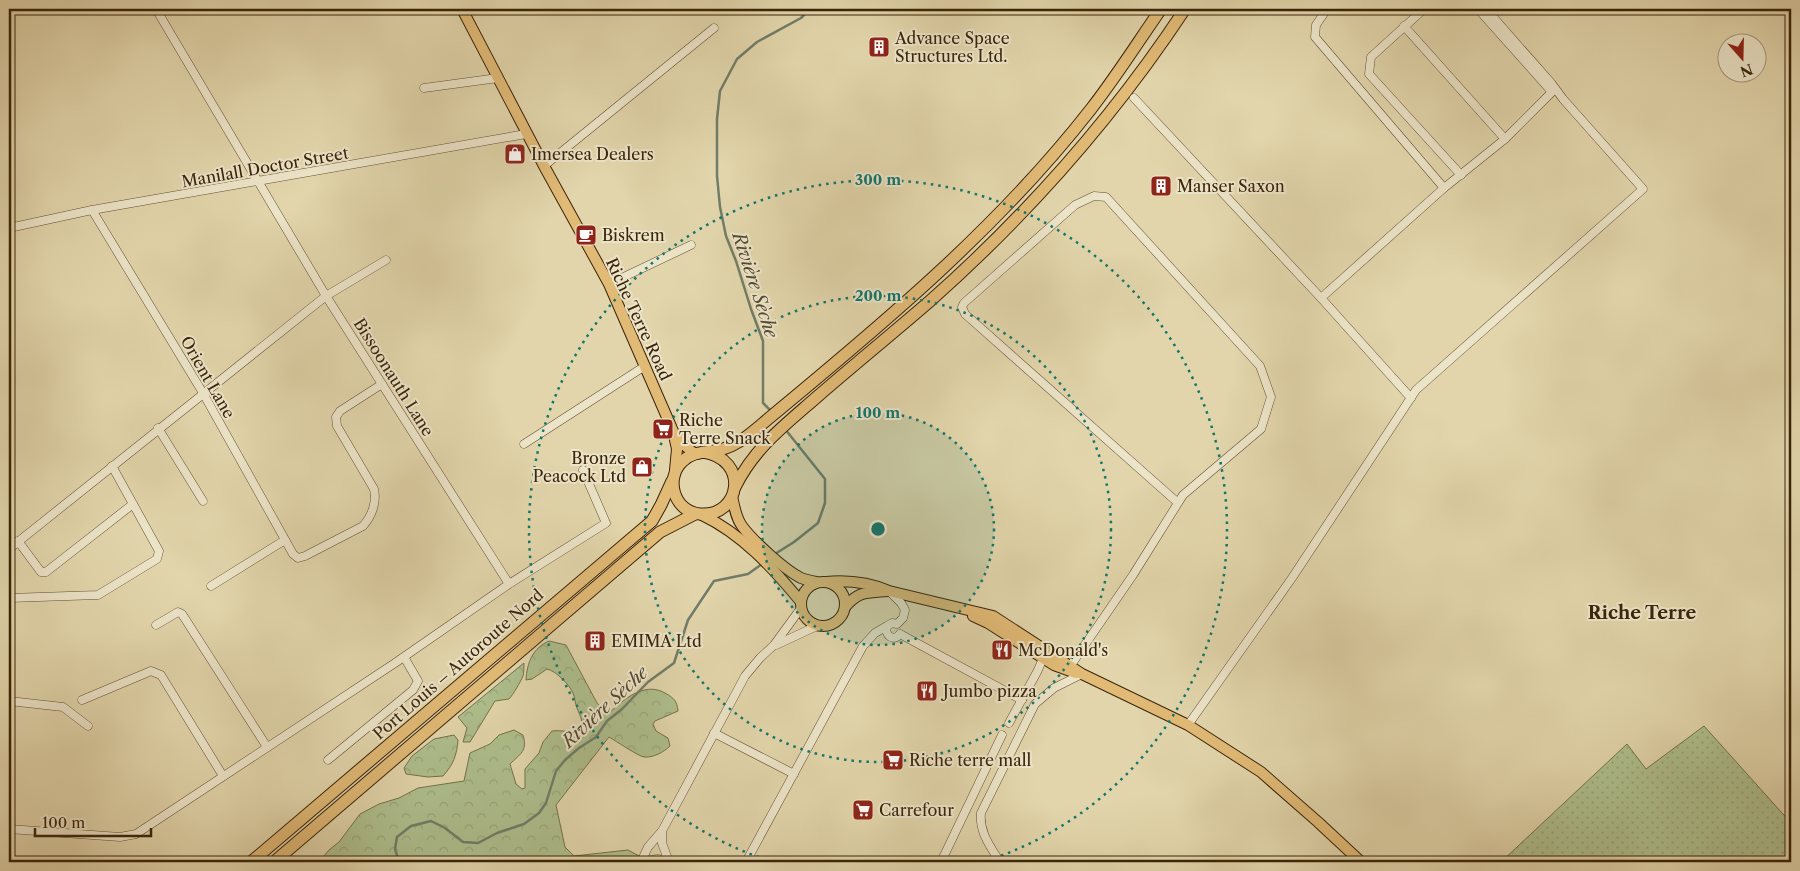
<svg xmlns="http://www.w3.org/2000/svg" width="1800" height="871" viewBox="0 0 1800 871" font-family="'Libre Caslon Text',serif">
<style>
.grass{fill:url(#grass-dots);stroke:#74714c}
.forest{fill:url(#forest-crowns);stroke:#74714c}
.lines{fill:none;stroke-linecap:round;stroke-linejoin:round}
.stream{stroke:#717d69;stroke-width:2.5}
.minor-casing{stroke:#645033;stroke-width:9}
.major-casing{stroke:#3a240b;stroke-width:12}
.highway-casing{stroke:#3a240b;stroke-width:13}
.minor{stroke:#ece4c8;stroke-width:8}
.major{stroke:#e1ba76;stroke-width:10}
.highway{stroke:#e1ba76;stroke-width:11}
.ring{fill:none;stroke:#0f766e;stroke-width:2.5;stroke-dasharray:2.5 5}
.labels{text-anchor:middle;stroke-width:4;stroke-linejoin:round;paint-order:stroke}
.poi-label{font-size:16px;fill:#3a240b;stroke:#ece4c8;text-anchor:start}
.street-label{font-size:16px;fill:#3a240b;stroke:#ece4c8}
.water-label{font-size:18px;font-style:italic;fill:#514932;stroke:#ece4c8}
.neighbourhood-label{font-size:18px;font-weight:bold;fill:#3a240b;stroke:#ece4c8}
.centre{fill:#0f766e;stroke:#ece4c8;stroke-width:2.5}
.ring-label{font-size:15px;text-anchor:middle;font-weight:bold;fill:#0f766e;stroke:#ece4c8;stroke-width:4;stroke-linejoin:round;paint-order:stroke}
</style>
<defs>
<pattern id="grass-dots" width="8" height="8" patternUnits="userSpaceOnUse" patternTransform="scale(1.25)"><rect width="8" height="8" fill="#aebe8d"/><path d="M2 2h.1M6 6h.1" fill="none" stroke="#96a378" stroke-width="1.8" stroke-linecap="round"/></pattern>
<pattern id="forest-crowns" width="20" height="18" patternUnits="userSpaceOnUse" patternTransform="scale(1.25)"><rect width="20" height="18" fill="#aebe8d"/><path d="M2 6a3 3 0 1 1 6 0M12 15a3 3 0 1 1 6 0" fill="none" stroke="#96a378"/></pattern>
</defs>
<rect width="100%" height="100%" fill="#e2d5ab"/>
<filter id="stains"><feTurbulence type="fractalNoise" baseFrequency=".004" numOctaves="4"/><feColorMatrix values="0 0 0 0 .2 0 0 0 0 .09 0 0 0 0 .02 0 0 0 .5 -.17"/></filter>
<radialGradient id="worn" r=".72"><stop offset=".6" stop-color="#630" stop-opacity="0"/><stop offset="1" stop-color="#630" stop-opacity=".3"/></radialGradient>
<path class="grass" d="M1704 726 1791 823V862H1501L1627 744 1646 769Z"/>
<g class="forest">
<path d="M549 641 566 645 597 703 608 714C623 700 644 681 665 693 674 698 677 701 678 711L655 721 653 724 656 731 668 738 670 746C664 752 653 758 644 757 638 756 616 741 609 737L556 805 565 847 574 856 628 850 641 857 637 862H319L329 850 339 842 360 814 379 804 399 798 418 788 464 781 470 753 490 744 499 735 514 730 523 735C528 751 520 754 510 764L516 784 522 789 525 788V769L539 753 543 742 552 731C563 730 571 733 581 730 584 722 580 716 577 708 575 703 575 698 573 693 569 684 556 671 547 669L532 679 526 680C527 662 533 648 549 641Z"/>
<path d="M524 663C524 666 524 673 523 676 521 681 513 695 509 699L495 701 470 742H463L467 728 458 717Z"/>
<path d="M454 735 458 740C457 755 453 765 443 776L428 777 406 774 404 768 412 756 434 739Z"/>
</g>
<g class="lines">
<g class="stream">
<path d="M771 411 763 403V341L751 309 736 261 726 236 720 207 717 176V119L720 91 737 59 757 42 801 18 810 9"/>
<path d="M775 554 794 542 818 523 825 503V479L785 429"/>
<path d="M399 862 395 849 397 837 411 826 431 821 445 828 463 842 478 843 497 833 524 824 539 813 546 803 556 771 565 760 579 748 596 737 607 721 622 709 648 682 674 663 688 620 714 581 748 574 762 564"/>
</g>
<g class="minor-casing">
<g id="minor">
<path d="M156 9 326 296 509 584"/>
<path d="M1327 9 1316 25 1315 37 1444 188"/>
<path d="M1424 9 1371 57 1369 74 1461 175"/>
<path d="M1404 26 1505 139"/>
<path d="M424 88 498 78"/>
<path d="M1134 98 1321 298 1411 398"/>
<path d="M544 166 714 28"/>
<path d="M92 210 203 393 293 554 298 558 305 556 363 526C372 516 377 502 374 489L337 426 336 417 340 411 382 384"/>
<path d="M9 228 92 210 526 134"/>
<path d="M609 284 691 245"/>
<path d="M1321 298 1444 188 1505 139 1552 92 1478 9"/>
<path d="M158 428 203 501"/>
<path d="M524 444 645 366"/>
<path d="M18 541 41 572H46L133 504"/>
<path d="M9 549 326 296 386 260"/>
<path d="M211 586 285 540"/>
<path d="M890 592 901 603 905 610 903 618 897 624 892 623 887 626C884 636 894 642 900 634"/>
<path d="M9 598 98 595 157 559 159 551 112 466"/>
<path d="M156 625 178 612 182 614 267 747"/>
<path d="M900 634 1022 700"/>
<path d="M776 645 819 625"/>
<path d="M1071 665 1133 575 1183 495 1261 429 1271 397 1260 366 1106 197 1094 196 1075 205 964 303 962 307 965 314 1177 502"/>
<path d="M82 700 151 671 161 675 223 776"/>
<path d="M9 701 63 707 88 726"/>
<path d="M1009 723 1037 672 1045 654"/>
<path d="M1188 725 1292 578 1416 390 1643 189 1563 99 1552 84 1486 9"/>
<path d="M714 733 794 774"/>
<path d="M328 760 413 690 418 681 404 657"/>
<path d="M9 829 120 837 136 834 395 663 509 584 606 523 583 470"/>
<path d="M662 831V843L669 862"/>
<path d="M641 862 648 847 662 831 745 676 760 658 774 645 801 608"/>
<path d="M647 862C654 858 661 858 669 862"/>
<path d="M746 862 863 646 875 633 887 626"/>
<path d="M941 862 1002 735"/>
<path d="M1000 862C990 846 979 832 981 813L1035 704 1054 688 1082 674"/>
</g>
</g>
<g class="major-casing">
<g id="major">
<path d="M462 9 544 166 609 284 673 431 677 449 675 470"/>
<path d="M675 434 684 445 695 454"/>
<path d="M732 496C734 506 736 518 742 526 753 541 785 570 801 578 806 580 811 581 816 582"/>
<path d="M702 515C742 534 773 568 801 602"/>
<path d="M826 582C848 580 868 582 889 591L993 616 1082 674 1188 725 1261 772 1318 822 1361 862"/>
<circle cx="823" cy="604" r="22"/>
<path d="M845 607C860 590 867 593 888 591"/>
<path d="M973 616 988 623 1054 665 1076 673"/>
</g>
</g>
<g class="highway-casing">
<g id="highway">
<path d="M703 452C750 459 741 517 700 514 674 512 664 478 683 461 694 450 709 453 723 449 740 444 755 430 768 419 883 324 999 227 1091 109 1116 77 1138 42 1161 9"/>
<path d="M735 487C755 447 785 425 818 396 855 364 893 333 930 301 1027 215 1113 118 1185 9"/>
<path d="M251 862 652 521 661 505 672 481"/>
<path d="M274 862 660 532 695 514"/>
</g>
</g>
<use href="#minor" class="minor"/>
<use href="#major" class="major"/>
<use href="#highway" class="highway"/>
</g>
<circle cx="878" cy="529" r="116" fill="#0f766e" fill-opacity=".12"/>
<g class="ring">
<circle cx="878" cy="529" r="116"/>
<circle cx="878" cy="529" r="233"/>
<path d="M773 862A349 349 0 1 1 983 862"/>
</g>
<defs>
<g id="building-square" transform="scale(1.125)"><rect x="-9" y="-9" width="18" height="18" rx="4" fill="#8f2418" stroke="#ece4c8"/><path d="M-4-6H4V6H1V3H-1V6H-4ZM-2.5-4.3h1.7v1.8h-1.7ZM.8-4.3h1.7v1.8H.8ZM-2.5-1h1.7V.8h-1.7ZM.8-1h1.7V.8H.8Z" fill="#fff"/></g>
<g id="shop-square" transform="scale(1.125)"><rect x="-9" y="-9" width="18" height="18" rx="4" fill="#8f2418" stroke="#ece4c8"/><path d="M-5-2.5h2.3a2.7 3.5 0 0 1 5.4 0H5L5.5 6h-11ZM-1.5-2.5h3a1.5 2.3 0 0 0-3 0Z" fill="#fff"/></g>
<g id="cafe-square" transform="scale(1.125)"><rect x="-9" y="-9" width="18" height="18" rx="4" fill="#8f2418" stroke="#ece4c8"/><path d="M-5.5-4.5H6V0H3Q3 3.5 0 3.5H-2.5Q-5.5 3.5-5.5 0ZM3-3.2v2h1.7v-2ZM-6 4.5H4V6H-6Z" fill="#fff"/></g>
<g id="supermarket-square" transform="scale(1.125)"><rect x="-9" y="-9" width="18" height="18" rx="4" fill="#8f2418" stroke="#ece4c8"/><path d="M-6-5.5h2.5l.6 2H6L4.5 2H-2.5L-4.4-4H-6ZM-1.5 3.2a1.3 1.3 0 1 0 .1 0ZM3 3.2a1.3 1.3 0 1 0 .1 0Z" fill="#fff"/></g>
<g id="restaurant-square" transform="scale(1.125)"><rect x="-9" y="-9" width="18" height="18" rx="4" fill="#8f2418" stroke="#ece4c8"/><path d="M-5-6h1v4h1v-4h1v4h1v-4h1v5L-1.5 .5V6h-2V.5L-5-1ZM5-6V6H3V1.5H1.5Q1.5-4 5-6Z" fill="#fff"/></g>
</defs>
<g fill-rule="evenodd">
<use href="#building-square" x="879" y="47"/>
<use href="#shop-square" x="515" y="154"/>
<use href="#building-square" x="1161" y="186"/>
<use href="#cafe-square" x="586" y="235"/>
<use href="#supermarket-square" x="663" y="429"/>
<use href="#shop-square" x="642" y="467"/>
<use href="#building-square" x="595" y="641"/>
<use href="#restaurant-square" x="1002" y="650"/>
<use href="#restaurant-square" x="927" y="691"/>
<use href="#supermarket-square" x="893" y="760"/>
<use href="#supermarket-square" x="863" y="810"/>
</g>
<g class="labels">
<g class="poi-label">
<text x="895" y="44">Advance Space<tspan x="895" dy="18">Structures Ltd.</tspan></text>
<text x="531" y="160">Imersea Dealers</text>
<text x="1177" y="192">Manser Saxon</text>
<text x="602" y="241">Biskrem</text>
<text x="679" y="426">Riche<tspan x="679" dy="18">Terre Snack</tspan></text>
<text x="626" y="464" text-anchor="end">Bronze<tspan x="626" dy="18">Peacock Ltd</tspan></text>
<text x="611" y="647">EMIMA Ltd</text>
<text x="1018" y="656">McDonald's</text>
<text x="943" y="697">Jumbo pizza</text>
<text x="909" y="766">Riche terre mall</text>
<text x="879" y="816">Carrefour</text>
</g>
<g class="street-label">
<text transform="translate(265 167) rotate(-10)" y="6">Manilall Doctor Street</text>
<text transform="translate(639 319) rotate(65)" y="6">Riche Terre Road</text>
<text transform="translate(208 377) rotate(60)" y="6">Orient Lane</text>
<text transform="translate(394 377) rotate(58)" y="6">Bissoonauth Lane</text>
<text transform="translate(458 664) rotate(-41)" y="6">Port Louis – Autoroute Nord</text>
</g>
<g class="water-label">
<text transform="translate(755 285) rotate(72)" y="6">Rivière Sèche</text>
<text transform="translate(605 707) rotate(-43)" y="6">Rivière Sèche</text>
</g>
<g class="neighbourhood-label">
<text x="1642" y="619">Riche Terre</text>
</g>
</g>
<circle cx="878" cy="529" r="8" class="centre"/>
<g class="ring-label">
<text x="878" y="185">300 m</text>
<text x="878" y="301">200 m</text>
<text x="878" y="418">100 m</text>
</g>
<rect width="1800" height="871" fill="none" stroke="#e2d5ab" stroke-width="30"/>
<rect x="10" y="10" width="1780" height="851" fill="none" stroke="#3a240b" stroke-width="2.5"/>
<rect x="15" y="15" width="1770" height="841" fill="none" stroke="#3a240b"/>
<g transform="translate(1742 58) rotate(160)"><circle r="24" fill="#ece4c8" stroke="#a5977c"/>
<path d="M0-4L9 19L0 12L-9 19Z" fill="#8f2418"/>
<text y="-8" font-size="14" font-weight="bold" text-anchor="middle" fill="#3a240b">N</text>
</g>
<path d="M35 828v8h116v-8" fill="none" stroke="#3a240b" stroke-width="2.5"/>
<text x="42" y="828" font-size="15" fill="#3a240b" stroke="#ece4c8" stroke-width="4" paint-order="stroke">100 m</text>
<rect width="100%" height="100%" filter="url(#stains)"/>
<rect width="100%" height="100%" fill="url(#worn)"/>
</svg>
